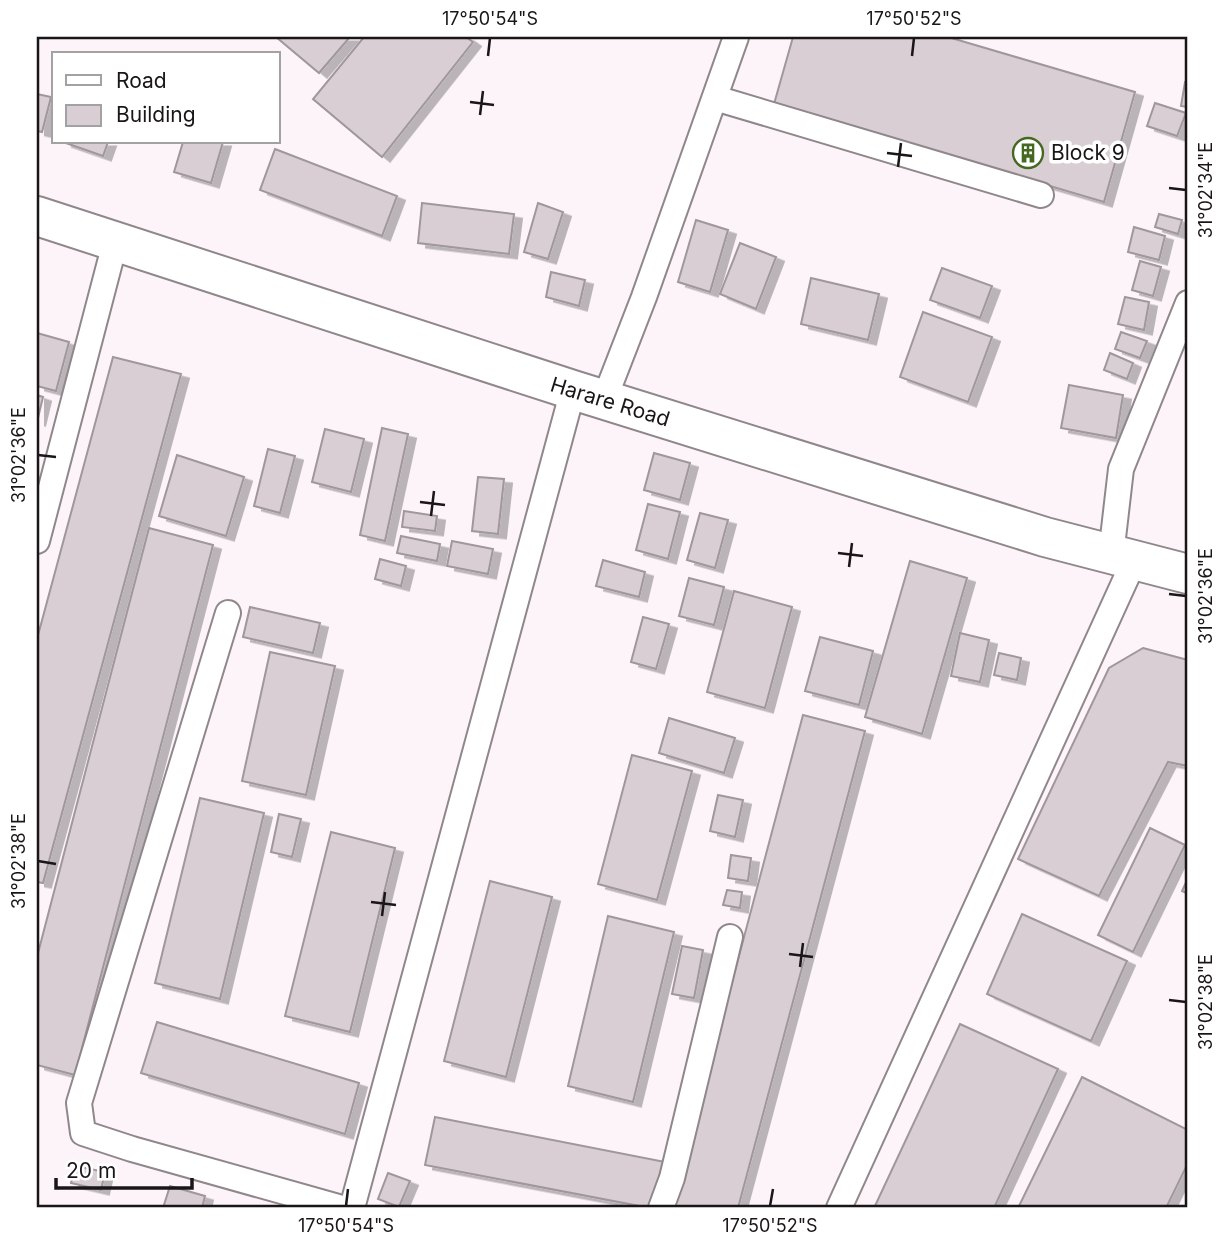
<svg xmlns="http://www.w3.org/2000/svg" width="1225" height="1245" viewBox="0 0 1225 1245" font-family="Inter,sans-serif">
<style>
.building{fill:#d8ced3;stroke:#a0979c;stroke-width:2;filter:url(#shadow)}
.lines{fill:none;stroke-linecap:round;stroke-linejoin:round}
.service-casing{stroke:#90878c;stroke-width:28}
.minor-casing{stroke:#90878c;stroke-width:42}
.service{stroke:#fff;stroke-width:24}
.minor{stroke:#fff;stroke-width:38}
.ticks{fill:none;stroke:#1a1618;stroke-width:2.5}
.labels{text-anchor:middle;stroke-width:7;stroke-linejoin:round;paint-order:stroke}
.poi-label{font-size:21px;fill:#1a1618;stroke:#fff;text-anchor:start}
.street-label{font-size:21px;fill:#1a1618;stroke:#fff}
.neatline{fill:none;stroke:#1a1618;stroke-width:2.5}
.ticks-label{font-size:18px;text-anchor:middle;fill:#1a1618}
</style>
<defs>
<filter id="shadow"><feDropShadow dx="8" dy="4.5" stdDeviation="0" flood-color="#0004"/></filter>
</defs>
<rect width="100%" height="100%" fill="#fdf4f9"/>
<g class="building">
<path d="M276 37H350L319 73Z"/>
<path d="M364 37H466L473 42 382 157 313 99Z"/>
<path d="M793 37H948L1135 92 1104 202 774 104Z"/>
<path d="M1185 82 1188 83V107L1181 106Z"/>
<path d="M37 94 51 97 42 132 37 131Z"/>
<path d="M1155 103 1186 113 1177 136 1147 126Z"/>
<path d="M63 142H108L103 156Z"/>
<path d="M183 142H223L211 183 174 172Z"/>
<path d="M275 149 397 196 382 236 260 190Z"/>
<path d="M422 203 514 214 509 254 418 243Z"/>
<path d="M538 203 563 212 548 259 524 252Z"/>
<path d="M1159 214 1182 220 1178 234 1155 227Z"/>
<path d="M696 220 728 230 710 292 678 282Z"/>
<path d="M1134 227 1165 236 1159 260 1128 252Z"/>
<path d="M740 243 776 257 756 309 720 294Z"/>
<path d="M1140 261 1161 267 1153 296 1132 290Z"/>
<path d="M942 268 992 286 980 318 930 300Z"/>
<path d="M551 272 585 280 579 306 546 297Z"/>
<path d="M811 278 879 294 868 340 801 324Z"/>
<path d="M1125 297 1149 302 1144 330 1118 324Z"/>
<path d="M923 312 992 337 968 402 900 377Z"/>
<path d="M1121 332 1147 341 1140 358 1115 349Z"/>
<path d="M37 333 69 342 56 391 37 386Z"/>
<path d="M1110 353 1133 363 1127 379 1104 370Z"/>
<path d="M113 357 181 374 43 883 37 882V639Z"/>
<path d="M1069 385 1123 395 1116 438 1061 428Z"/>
<path d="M37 395 43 397 37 422Z"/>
<path d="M382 428 408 434 385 541 360 535Z"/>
<path d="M325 429 364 439 351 492 312 482Z"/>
<path d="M268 449 295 456 280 513 254 506Z"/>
<path d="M654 453 690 463 680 500 644 490Z"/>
<path d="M177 455 244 477 226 536 159 516Z"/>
<path d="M478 477 504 479 498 534 472 531Z"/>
<path d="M648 504 680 512 668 559 636 550Z"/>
<path d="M404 511 437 516 435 531 402 527Z"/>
<path d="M700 513 728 520 715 568 687 560Z"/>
<path d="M149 528 213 545 75 1075 37 1065V957Z"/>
<path d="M401 536 440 544 437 561 397 553Z"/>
<path d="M452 541 493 549 488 574 447 566Z"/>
<path d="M380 559 406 566 401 586 375 579Z"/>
<path d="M603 560 645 572 639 597 596 586Z"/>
<path d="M910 561 967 578 922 734 865 717Z"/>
<path d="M689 578 724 587 714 625 679 616Z"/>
<path d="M734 591 792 607 765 708 707 692Z"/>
<path d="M250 607 320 623 313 653 243 637Z"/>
<path d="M643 617 669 624 656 669 631 662Z"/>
<path d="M960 633 989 640 980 682 951 676Z"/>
<path d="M820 637 873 651 859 705 805 691Z"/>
<path d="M1143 648 1188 660V766L1168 762 1099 896 1018 859 1109 668Z"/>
<path d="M270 652 335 666 306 795 242 781Z"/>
<path d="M999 653 1021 658 1017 680 994 675Z"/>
<path d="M803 715 865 731 738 1208H672Z"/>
<path d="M669 718 735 738 724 773 659 753Z"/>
<path d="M632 755 692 771 657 900 598 884Z"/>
<path d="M718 795 743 800 735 837 710 831Z"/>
<path d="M200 798 264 813 220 999 155 983Z"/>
<path d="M279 814 301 819 292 857 271 852Z"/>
<path d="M1150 828 1185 845 1133 952 1098 935Z"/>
<path d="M331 832 395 848 350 1032 285 1016Z"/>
<path d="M731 855 751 858 748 881 728 878Z"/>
<path d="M1188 878V894L1182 891Z"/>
<path d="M490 881 552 897 506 1077 444 1061Z"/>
<path d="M727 890 742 892 740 908 723 905Z"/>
<path d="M1022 914 1127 961 1091 1041 987 994Z"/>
<path d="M608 916 674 932 633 1102 568 1086Z"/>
<path d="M682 946 703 950 694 998 672 994Z"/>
<path d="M157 1022 359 1083 345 1134 141 1073Z"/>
<path d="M960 1024 1058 1069 994 1208H874Z"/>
<path d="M1082 1077 1188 1130V1163L1166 1208H1018Z"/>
<path d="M435 1117 665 1162 650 1208 425 1165Z"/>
<path d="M75 1166 105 1172 101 1190 71 1183Z"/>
<path d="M388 1173 410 1181 399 1207 378 1199Z"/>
<path d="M170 1186 205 1196 202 1208H163Z"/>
</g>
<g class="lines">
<g class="service-casing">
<g id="service">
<path d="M715 98 1041 195"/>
<path d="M604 400 644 297 736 37"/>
<path d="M37 541 115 243"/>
<path d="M1111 555 1121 469 1188 303"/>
<path d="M228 613 79 1103 83 1133 132 1149 342 1208"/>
<path d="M352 1208 573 390"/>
<path d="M661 1208 672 1178 730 937"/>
<path d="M839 1208 1134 561"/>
</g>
</g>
<g class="minor-casing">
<path id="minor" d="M37 216 573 390 1045 537 1188 574"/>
</g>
<use href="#service" class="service"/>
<use href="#minor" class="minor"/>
</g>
<path class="ticks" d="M488 56 490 38M912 56 914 38M470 102 494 105M480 115 483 91M887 153 912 156M898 167 901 143M1169 188 1186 190M38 455 56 457M420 502 445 505M431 516 434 491M838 553 863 556M849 567 852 543M1169 594 1186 596M38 861 56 864M371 902 396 905M382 916 385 892M789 954 813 957M800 967 803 943M1169 1000 1186 1002M346 1206 348 1189M770 1206 773 1189"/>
<defs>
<g id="building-ring" transform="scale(1.575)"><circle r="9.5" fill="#fff" stroke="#456921" stroke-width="1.5"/><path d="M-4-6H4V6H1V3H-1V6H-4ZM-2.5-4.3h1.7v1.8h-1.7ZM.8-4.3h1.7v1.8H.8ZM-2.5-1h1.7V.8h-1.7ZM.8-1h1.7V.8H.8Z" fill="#456921"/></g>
</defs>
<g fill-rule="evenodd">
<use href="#building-ring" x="1028" y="153"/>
</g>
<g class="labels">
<g class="poi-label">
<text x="1051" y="160">Block 9</text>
</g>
<g class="street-label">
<text transform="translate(610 402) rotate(17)" y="7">Harare Road</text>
</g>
</g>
<rect width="1225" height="1245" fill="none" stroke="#ffffff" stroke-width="77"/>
<rect x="52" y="52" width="228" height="91" fill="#ffffff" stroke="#a3a2a3" stroke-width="2"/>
<rect x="66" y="75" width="35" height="10" fill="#ffffff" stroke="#a3a2a3" stroke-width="2"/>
<text x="116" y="88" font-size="21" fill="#1a1618">Road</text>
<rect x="66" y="105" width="35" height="21" fill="#d8ced3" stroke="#a3a2a3" stroke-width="2"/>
<text x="116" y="122" font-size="21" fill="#1a1618">Building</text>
<path d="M56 1178v10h136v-10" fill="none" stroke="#1a1618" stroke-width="3.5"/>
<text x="66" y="1178" font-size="21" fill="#1a1618" stroke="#ffffff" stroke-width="5" paint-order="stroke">20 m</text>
<rect x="38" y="38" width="1148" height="1168" class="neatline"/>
<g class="ticks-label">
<text x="490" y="25">17°50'54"S</text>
<text x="914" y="25">17°50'52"S</text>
<text transform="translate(1206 190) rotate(-90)" y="6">31°02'34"E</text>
<text transform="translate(19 455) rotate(-90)" y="6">31°02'36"E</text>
<text transform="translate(1206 596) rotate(-90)" y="6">31°02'36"E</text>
<text transform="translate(19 861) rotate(-90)" y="6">31°02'38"E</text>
<text transform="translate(1206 1002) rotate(-90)" y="6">31°02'38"E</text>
<text x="346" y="1232">17°50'54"S</text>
<text x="770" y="1232">17°50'52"S</text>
</g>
</svg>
